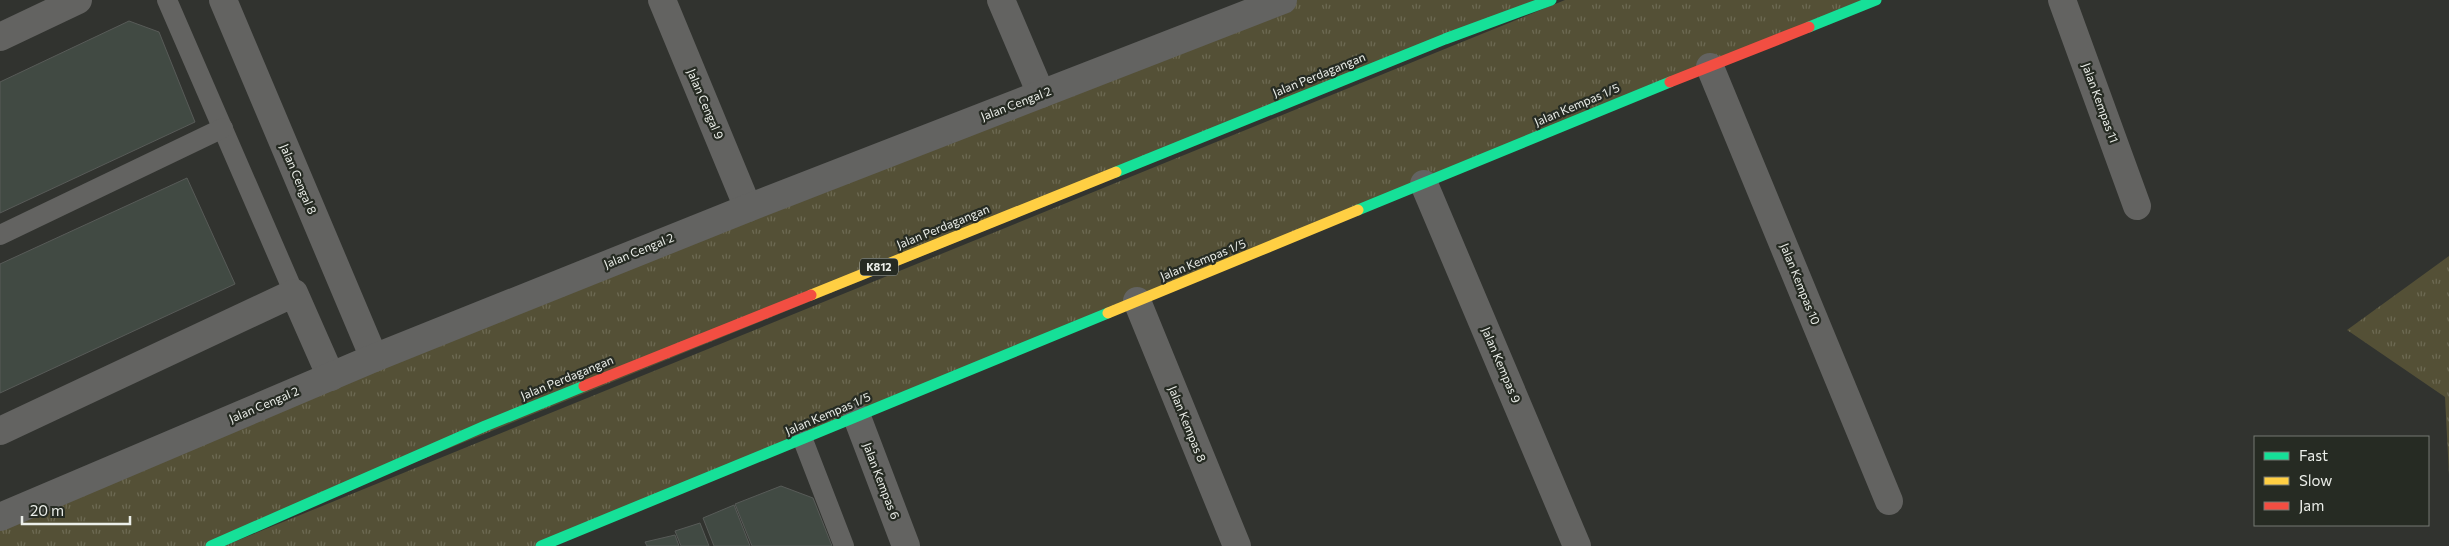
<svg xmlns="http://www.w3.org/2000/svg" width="2449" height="546" viewBox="0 0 2449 546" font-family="Commissioner,sans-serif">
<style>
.grass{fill:url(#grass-tufts)}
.building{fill:#414a43;stroke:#585b58}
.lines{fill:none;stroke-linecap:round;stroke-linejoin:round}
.lane{stroke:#636361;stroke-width:20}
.street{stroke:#636361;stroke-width:28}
.fast{stroke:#16e098;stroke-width:11}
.slow{stroke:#ffcf43;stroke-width:11}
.jam{stroke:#f24e42;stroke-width:11}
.labels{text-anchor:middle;stroke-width:4.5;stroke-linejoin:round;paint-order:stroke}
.shield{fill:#262b23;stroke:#b0b4ae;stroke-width:1}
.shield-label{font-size:11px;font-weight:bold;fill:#ebeee9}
.street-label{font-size:12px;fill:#ebeee9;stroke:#262b23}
</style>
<defs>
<pattern id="grass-tufts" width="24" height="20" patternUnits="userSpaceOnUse" patternTransform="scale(1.25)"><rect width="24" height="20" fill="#545036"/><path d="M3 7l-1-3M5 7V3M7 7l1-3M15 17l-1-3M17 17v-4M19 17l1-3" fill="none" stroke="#6d6a53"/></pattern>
</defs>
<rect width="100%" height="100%" fill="#31332f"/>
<g class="grass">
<path d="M1283 0H1551L209 546H0V516Z"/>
<path d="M1565 0H1876L541 546H224Z"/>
<path d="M2449 256V475L2445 397 2347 330Z"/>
</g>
<g class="building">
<path d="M129 21 159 32 195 122 0 213V82Z"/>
<path d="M187 178 235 284 0 393V264Z"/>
<path d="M781 486 813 498 832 546H752L735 504Z"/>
<path d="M734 505 750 546H714L703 518Z"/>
<path d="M700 523 709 546H681L675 531Z"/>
<path d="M675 535 679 546H647L645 542Z"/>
</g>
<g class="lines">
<g class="lane">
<path d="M167 0 294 293"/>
<path d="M0 235 223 128"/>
<path d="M803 440 844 546"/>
</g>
<g class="street">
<path d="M223 0 374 358"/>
<path d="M662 0 748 208"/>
<path d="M1001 0 1041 94"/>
<path d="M2062 0 2137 206"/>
<path d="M0 37 78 0"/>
<path d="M1710 67 1889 501"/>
<path d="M1424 184 1577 546"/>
<path d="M1137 301 1237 546"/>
<path d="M857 417 906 546"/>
<path d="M0 431 294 293 331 377"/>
<path d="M0 517 374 358 748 208 1283 0"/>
</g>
<g class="fast">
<path d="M1809 27 1876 0"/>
<path d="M1116 172 1445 39 1551 0"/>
<path d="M1358 210 1670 82"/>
<path d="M211 546 485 426 584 386"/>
<path d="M541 546 1108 313"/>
</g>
<g class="slow">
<path d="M811 295 1116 172"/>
<path d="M1108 313 1358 210"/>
</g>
<g class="jam">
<path d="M1670 82 1809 27"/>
<path d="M584 386 811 295"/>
</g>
</g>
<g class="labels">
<rect class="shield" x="860" y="258.5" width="38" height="17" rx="4"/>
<g class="shield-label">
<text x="879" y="271">K812</text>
</g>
<g class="street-label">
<text transform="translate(1319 75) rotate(-22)" y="4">Jalan Perdagangan</text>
<text transform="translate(2100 103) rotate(70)" y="4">Jalan Kempas 11</text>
<text transform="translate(705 104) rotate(67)" y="4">Jalan Cengal 9</text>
<text transform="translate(1016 104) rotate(-21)" y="4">Jalan Cengal 2</text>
<text transform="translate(1577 105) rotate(-23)" y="4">Jalan Kempas 1/5</text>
<text transform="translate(298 179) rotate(67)" y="4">Jalan Cengal 8</text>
<text transform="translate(943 227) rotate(-22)" y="4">Jalan Perdagangan</text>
<text transform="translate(639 251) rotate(-22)" y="4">Jalan Cengal 2</text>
<text transform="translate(1203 260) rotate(-22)" y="4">Jalan Kempas 1/5</text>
<text transform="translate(1800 284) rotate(68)" y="4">Jalan Kempas 10</text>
<text transform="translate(1501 365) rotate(67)" y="4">Jalan Kempas 9</text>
<text transform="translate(567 378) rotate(-22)" y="4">Jalan Perdagangan</text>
<text transform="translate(264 405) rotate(-23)" y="4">Jalan Cengal 2</text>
<text transform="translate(828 414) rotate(-23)" y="4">Jalan Kempas 1/5</text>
<text transform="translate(1187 424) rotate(68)" y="4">Jalan Kempas 8</text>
<text transform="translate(881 481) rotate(69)" y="4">Jalan Kempas 6</text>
</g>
</g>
<rect x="2254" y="436" width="175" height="90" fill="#262b23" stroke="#757972"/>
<rect x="2264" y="452" width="25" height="8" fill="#16e098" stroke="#757972"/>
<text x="2299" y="461" font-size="15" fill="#ebeee9">Fast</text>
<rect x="2264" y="477" width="25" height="8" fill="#ffcf43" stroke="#757972"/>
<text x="2299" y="486" font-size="15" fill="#ebeee9">Slow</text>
<rect x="2264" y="502" width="25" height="8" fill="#f24e42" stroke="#757972"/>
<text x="2299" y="511" font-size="15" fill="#ebeee9">Jam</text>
<path d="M22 516v8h108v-8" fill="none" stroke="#ebeee9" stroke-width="2.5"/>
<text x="30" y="516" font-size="15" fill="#ebeee9" stroke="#262b23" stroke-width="4" paint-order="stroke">20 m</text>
</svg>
